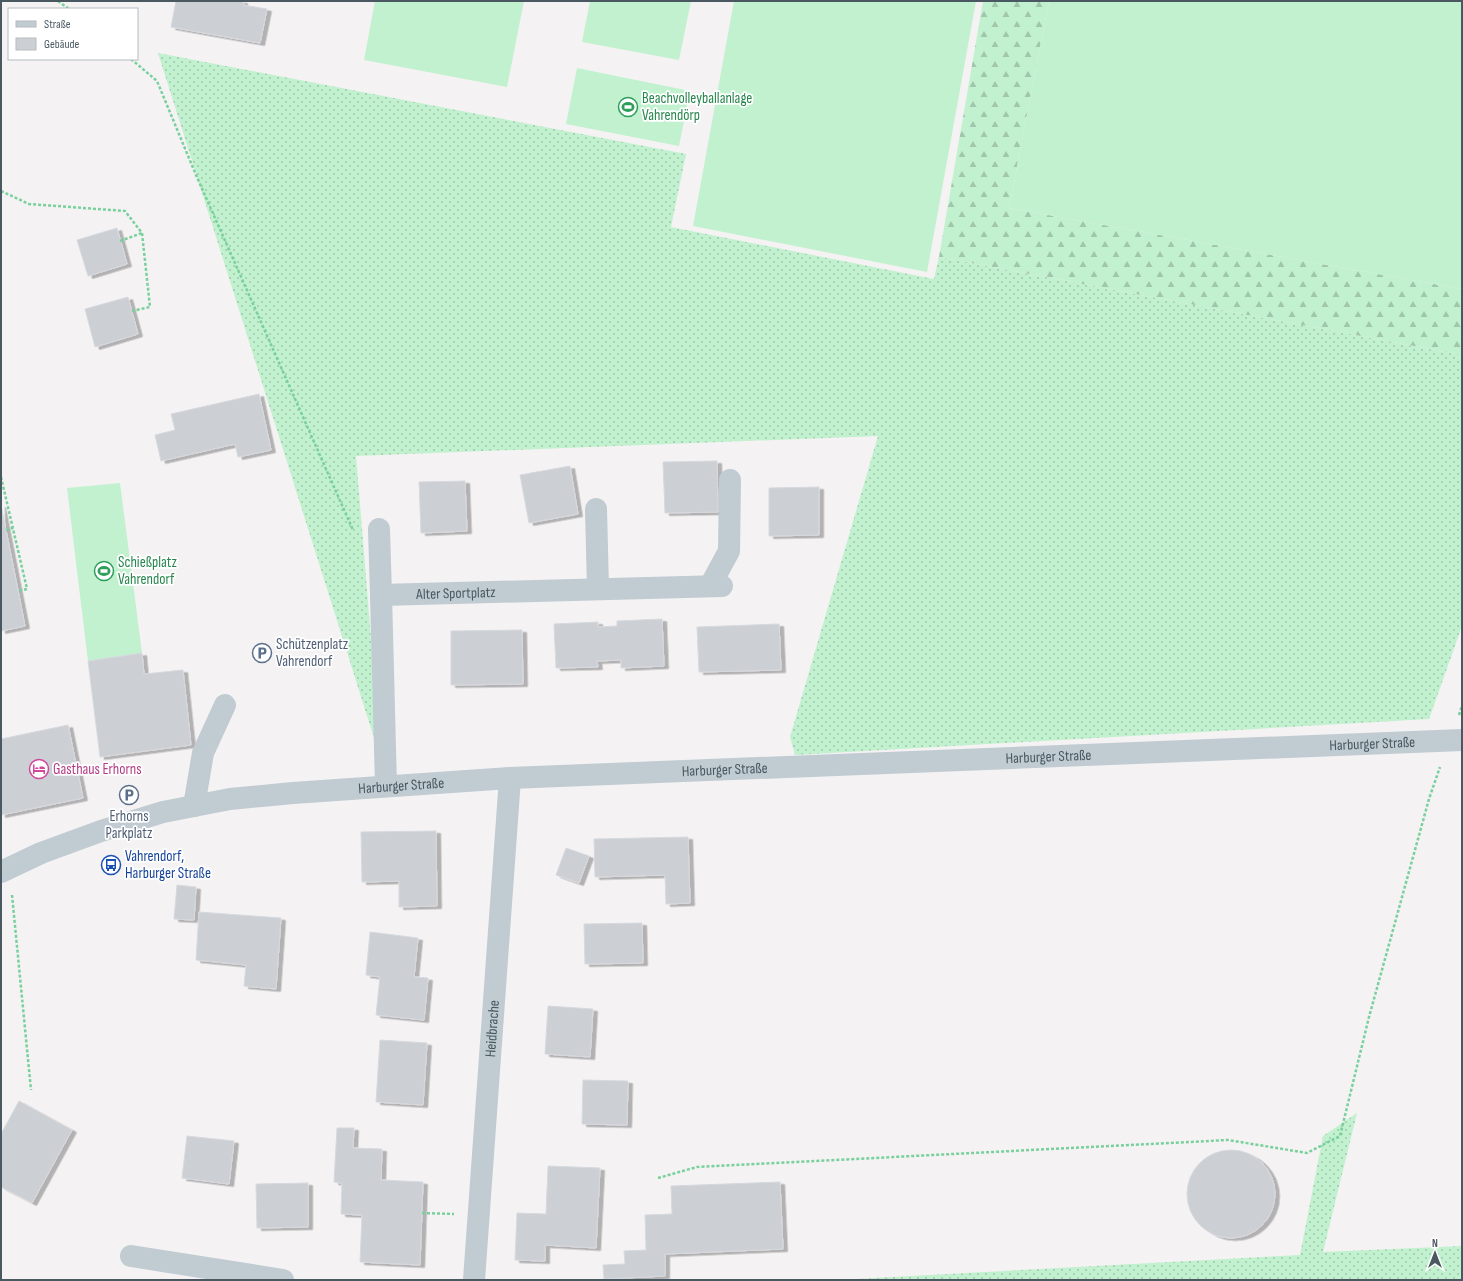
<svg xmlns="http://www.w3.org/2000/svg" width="1463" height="1281" viewBox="0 0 1463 1281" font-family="'Sofia Sans Condensed',sans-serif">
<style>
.grass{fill:url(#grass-dots)}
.forest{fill:url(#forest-firs)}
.garden{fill:#c2f1cf}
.building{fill:#ccd0d5;stroke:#d6d9de;filter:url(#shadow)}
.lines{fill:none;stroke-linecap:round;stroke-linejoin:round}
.path{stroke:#78d19c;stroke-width:2.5;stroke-dasharray:3 2;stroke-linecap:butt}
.minor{stroke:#c0cbd2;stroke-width:22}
.labels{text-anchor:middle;stroke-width:3.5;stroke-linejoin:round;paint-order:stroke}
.leisure-label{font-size:15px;fill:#27864d;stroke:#fff;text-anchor:start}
.street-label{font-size:15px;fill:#495861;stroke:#fff}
.service-label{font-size:15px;fill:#4e5e75;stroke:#fff;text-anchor:start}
.hotel-label{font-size:15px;fill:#b23c85;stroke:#fff;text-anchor:start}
.transit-label{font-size:15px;fill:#164399;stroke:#fff;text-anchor:start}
</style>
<defs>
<pattern id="grass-dots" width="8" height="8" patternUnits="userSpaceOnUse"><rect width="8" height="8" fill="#c2f1cf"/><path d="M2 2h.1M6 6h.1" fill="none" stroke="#a0c6ab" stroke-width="1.8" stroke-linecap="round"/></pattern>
<pattern id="forest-firs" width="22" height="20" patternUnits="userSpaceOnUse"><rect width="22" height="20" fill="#c2f1cf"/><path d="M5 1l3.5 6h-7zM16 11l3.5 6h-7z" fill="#a0c6ab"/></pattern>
<filter id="shadow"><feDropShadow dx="4.5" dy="2.5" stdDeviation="0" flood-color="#0004"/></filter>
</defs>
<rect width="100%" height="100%" fill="#f4f2f3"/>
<g class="grass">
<path d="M158 53 686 154 671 227 934 279 939 257 1462 355V626L1429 719 795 755 790 737 878 436 356 456 381 760Z"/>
<path d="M1357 1113 1323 1252 1462 1246V1280H837L1300 1255 1323 1136Z"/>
</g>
<path class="forest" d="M983 1H1049L1009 208 1462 289V355L939 257Z"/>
<g class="garden">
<path d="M375 1H524L507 87 364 60Z"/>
<path d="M590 1H691L679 60 582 42Z"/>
<path d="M734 1H976L927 272 693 226Z"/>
<path d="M1049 1H1462V289L1009 208Z"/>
<path d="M577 68 690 91 679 146 566 124Z"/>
<path d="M120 483 142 653 88 661 67 488Z"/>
</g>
<g class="building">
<path d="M176 1H243V5L267 9 260 43 171 27Z"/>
<path d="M117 228 127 264 88 276 77 240Z"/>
<path d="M128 297 138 334 95 347 85 309Z"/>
<path d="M259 394 271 450 238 457 235 444 161 461 155 435 175 430 171 414Z"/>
<path d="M717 461 718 512 665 513 663 462Z"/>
<path d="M570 466 578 514 529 523 520 475Z"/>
<path d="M465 481 467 531 421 533 419 482Z"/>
<path d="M819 487V535L769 536V488Z"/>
<path d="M1 505 25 626 1 631Z"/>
<path d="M662 619 664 666 621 668V660L597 661 598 667 556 668 554 624 598 622V627L617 626V621Z"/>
<path d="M779 624 781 670 699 672 697 627Z"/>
<path d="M522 630 523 684 451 685V631Z"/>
<path d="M142 653 144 674 183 670 191 745 100 757 88 661Z"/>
<path d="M68 725 83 798 1 815V739Z"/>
<path d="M436 831 437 906 399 907V881L362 882 361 832Z"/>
<path d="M688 837 690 903 666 904 665 875 595 877 594 839Z"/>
<path d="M566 848 589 856 579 883 556 875Z"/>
<path d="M177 885 196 887 194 920 174 919Z"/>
<path d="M199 912 281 918 276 989 244 986 246 965 196 960Z"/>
<path d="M642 923 643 963 585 964 584 924Z"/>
<path d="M370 932 418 938 414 977 428 978 424 1020 376 1015 380 977 366 975Z"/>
<path d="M548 1006 593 1009 590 1057 545 1054Z"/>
<path d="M380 1040 427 1043 423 1105 376 1102Z"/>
<path d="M583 1080 628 1081 627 1125 582 1124Z"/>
<path d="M19 1101 72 1130 32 1203 1 1187V1134Z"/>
<path d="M337 1128H354L353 1148 382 1149 381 1180 423 1182 420 1265 360 1262 362 1215 341 1214 342 1183 334 1182Z"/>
<path d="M187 1136 234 1141 229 1184 182 1178Z"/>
<circle cx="1231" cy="1194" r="44"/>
<path d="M548 1166 600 1168 596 1248 545 1245V1261L515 1260 517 1213 546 1214Z"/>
<path d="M780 1182 783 1249 665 1254V1276L604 1279 603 1265 625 1264 624 1251 646 1250 645 1215 672 1214 671 1186Z"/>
<path d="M308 1183V1227L257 1228 256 1184Z"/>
</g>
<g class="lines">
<g class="path">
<path d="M58 1 69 9"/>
<path d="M131 59 157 81 196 175 353 530"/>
<path d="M1 191 29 204 125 211 142 233 150 307 132 311"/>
<path d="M120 241 142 233"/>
<path d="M1 477 27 589 18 591"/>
<path d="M6 530 13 528"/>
<path d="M1459 715 1462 706"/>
<path d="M12 895 31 1090"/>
<path d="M658 1178 697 1167 1228 1140 1307 1153 1340 1136 1369 1017 1429 799 1440 767"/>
<path d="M422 1213 454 1214"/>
</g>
<g class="minor">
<path d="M596 509 598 589"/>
<path d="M379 529 381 595"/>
<path d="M710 586 729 551 730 480"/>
<path id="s1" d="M386 786 381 595 722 586"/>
<path d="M194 806 203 753 225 705"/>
<path id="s2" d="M1 872 41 853 101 831 163 812 230 799 293 793 510 778 1462 740"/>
<path d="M131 1256 283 1280"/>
<path id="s3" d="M474 1280 510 778"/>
</g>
</g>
<defs>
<g id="stadium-ring" transform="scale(1)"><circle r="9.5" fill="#fff" stroke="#2e9e5b" stroke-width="1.5"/><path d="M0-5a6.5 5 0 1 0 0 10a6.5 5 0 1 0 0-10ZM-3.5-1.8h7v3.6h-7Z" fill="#2e9e5b"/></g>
<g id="parking-ring" transform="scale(1)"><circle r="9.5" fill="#fff" stroke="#5c6f8a" stroke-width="1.5"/><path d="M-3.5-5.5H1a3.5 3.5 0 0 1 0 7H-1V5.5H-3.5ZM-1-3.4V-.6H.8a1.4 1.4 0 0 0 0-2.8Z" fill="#5c6f8a"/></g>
<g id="hotel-ring" transform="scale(1)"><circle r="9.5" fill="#fff" stroke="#d1479c" stroke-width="1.5"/><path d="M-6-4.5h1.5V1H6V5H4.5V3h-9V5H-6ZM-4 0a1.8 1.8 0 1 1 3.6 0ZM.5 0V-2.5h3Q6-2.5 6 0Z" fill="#d1479c"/></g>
<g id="bus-ring" transform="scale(1)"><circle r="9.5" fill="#fff" stroke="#1a4fb4" stroke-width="1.5"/><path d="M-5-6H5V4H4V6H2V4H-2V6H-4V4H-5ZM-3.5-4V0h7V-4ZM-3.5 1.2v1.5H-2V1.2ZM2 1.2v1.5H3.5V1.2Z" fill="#1a4fb4"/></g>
</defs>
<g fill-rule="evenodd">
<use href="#stadium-ring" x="628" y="107"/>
<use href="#stadium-ring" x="104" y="571"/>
<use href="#parking-ring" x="262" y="653"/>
<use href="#hotel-ring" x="39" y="769"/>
<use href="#parking-ring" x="129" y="795"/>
<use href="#bus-ring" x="111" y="865"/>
</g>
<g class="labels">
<g class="leisure-label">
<text x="642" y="103">Beachvolleyballanlage<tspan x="642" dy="17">Vahrendörp</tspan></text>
<text x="118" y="567">Schießplatz<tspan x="118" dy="17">Vahrendorf</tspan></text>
</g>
<g class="street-label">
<text dy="5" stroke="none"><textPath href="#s1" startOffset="266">Alter Sportplatz</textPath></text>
<text dy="5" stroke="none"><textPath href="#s2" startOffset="1385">Harburger Straße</textPath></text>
<text dy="5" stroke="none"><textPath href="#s2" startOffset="1061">Harburger Straße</textPath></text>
<text dy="5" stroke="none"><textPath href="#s2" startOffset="737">Harburger Straße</textPath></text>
<text dy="5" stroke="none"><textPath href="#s2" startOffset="413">Harburger Straße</textPath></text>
<text dy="5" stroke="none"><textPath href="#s3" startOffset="252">Heidbrache</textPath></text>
</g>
<g class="service-label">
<text x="276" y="649">Schützenplatz<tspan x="276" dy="17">Vahrendorf</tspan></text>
<text x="129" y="821" text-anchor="middle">Erhorns<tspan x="129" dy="17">Parkplatz</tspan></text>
</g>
<g class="hotel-label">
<text x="53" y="774">Gasthaus Erhorns</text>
</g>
<g class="transit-label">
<text x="125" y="861">Vahrendorf,<tspan x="125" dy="17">Harburger Straße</tspan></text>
</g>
</g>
<rect width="1463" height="1281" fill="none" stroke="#495861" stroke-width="4"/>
<rect x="8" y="8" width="130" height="52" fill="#ffffff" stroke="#b6bcc0"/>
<rect x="16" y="21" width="20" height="6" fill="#c0cbd2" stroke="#b6bcc0"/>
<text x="44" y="28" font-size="12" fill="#495861">Straße</text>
<rect x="16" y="38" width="20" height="12" fill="#ccd0d5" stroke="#b6bcc0"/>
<text x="44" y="48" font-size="12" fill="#495861">Gebäude</text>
<g transform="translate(1435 1253)" stroke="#ffffff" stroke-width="3" paint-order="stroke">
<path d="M0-3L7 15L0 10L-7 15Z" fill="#495861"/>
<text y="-6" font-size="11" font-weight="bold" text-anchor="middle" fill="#495861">N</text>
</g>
</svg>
